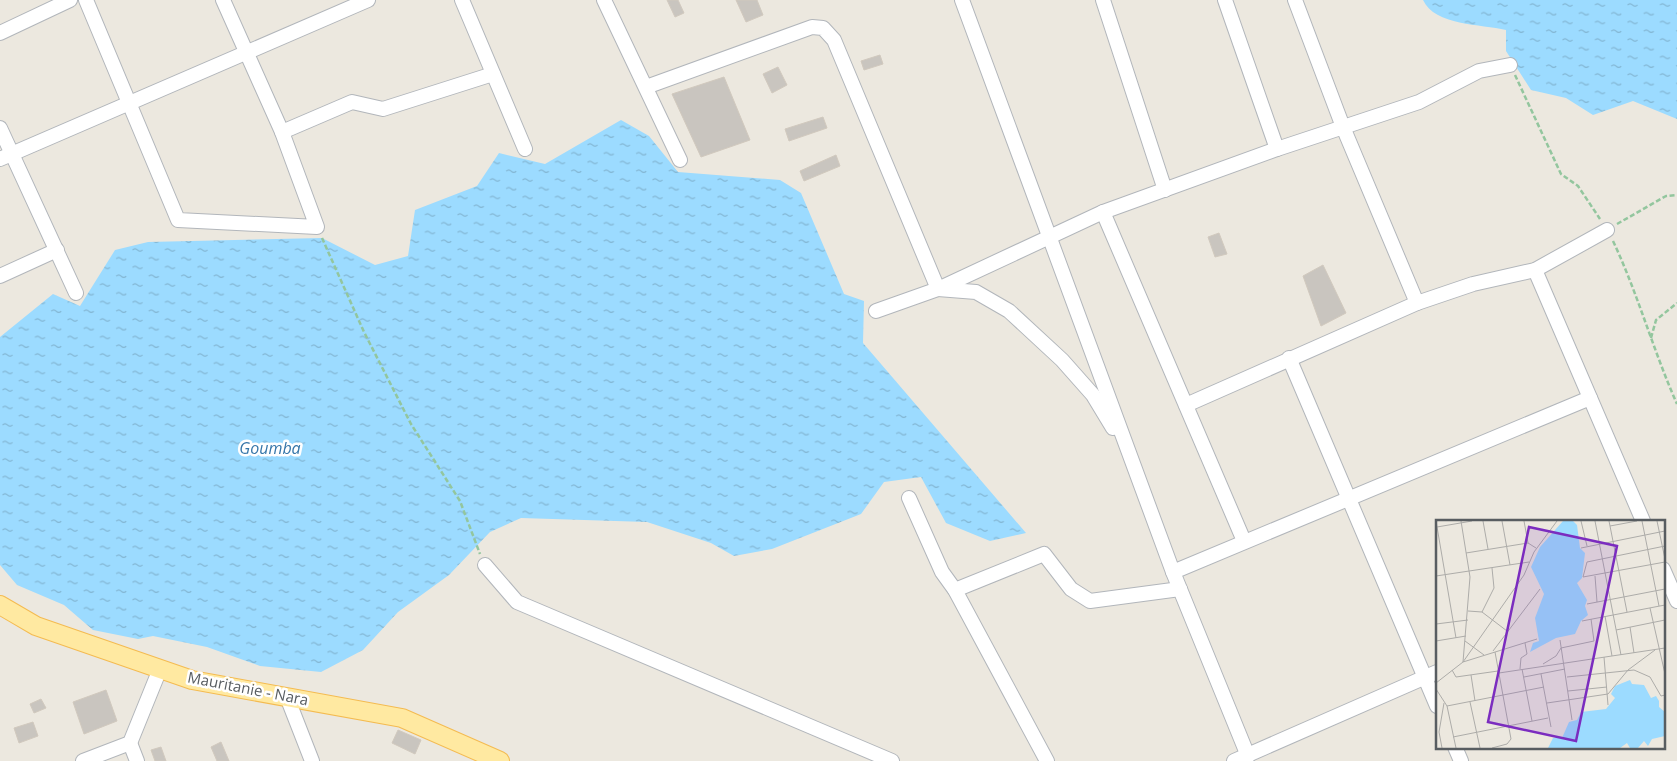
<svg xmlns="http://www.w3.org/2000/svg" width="1677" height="761" viewBox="0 0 1677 761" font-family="'Open Sans',sans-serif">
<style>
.water{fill:url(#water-ripples)}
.building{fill:#c9c5bf;stroke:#d1c9be}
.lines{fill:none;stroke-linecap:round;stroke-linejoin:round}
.minor-casing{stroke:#b2b6bb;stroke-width:16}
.major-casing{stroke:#f4bb51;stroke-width:20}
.path{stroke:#93c69e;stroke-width:2.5;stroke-dasharray:5 2.5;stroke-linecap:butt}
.minor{stroke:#fff;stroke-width:14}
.major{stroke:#ffe9a1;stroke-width:18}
.labels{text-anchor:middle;stroke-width:5;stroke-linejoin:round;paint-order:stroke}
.street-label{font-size:15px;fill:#585d61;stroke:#fff}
.water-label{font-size:16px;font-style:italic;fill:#3676a9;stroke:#fff}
.inset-road{fill:none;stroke:#adaca9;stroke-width:1}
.view{fill:#7b2cbf;fill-opacity:0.15;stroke:#7b2cbf;stroke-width:2.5}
.inset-edge{fill:none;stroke:#585d61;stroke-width:2.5}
</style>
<defs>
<pattern id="water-ripples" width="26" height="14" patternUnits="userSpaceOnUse" patternTransform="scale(1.25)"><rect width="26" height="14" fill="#9cdbff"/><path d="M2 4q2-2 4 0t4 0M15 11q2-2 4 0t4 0" fill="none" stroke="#82b5d2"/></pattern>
</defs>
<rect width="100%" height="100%" fill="#ece8df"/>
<g class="water">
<path d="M1423 0H1677V119L1633 101 1593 115 1566 98 1531 90 1506 51V30C1481 24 1435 26 1423 0Z"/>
<path d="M621 120 649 136 678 172 780 180 801 193 844 294 864 301 863 343 1026 533 990 541 946 523 921 477 884 482 861 514 772 549 734 556 711 543 647 522 521 518 490 532 449 575 398 612 363 650 321 672 260 666 207 647 153 636 138 639 93 630 64 605 17 585 0 565V337L53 294 80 306 115 250 148 242 322 238 375 265 408 256 415 210 477 186 499 153 545 164Z"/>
</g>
<g class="building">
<path d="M667 0H678L684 13 675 17Z"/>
<path d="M736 0H757L763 15 746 22Z"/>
<path d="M880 55 883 64 864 70 861 61Z"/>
<path d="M778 67 787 85 772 93 763 74Z"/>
<path d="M724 77 750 140 701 157 672 94Z"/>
<path d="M823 117 827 128 789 141 785 129Z"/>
<path d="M836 155 840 166 804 181 800 171Z"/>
<path d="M1219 233 1227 254 1215 257 1208 237Z"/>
<path d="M1323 265 1346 313 1321 326 1303 276Z"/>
<path d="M106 690 117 721 84 734 73 702Z"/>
<path d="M41 699 46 708 34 713 30 704Z"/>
<path d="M33 722 38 736 19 743 14 728Z"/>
<path d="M398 730 421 740 415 754 392 743Z"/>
<path d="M221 742 229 761H217L211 747Z"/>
<path d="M161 747 166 761H155L151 750Z"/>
</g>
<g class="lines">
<g class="minor-casing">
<g id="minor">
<path d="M86 0 178 220 317 227 282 132 223 0"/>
<path d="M462 0 525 149"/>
<path d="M604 0 680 160"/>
<path d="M962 0 1173 572 1248 756"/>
<path d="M1103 0 1165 190"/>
<path d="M1225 0 1277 149"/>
<path d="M1295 0 1343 127 1417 303"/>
<path d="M0 33 70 0"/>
<path d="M646 87 812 27 823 28 834 40 938 289 976 292 1009 311 1062 360 1093 395 1113 428"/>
<path d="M0 128 76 293"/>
<path d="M282 132 352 102 383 109 493 74"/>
<path d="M0 159 368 0"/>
<path d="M1103 212 1244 541"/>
<path d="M1535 270 1643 521"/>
<path d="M0 276 57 250"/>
<path d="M876 311 938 289 1103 212 1277 149 1419 102 1479 71 1510 65"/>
<path d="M1289 358 1437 706"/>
<path d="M1186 405 1417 303 1473 284 1535 270 1607 230"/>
<path d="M909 498 942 572 955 590 1047 761"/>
<path d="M485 565 517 602 892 761"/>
<path d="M1663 569 1677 601"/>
<path d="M1173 572 1590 398"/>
<path d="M955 590 1044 554 1071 589 1090 601 1180 589"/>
<path d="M287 697 312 761"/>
<path d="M130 743 137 761"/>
<path d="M1455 747 1461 761"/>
<path d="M83 761 130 743 160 669"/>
<path d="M1234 761 1437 672"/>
</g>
</g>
<g class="major-casing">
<path id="major" d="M0 605 36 626 192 680 402 718 500 761"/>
</g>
<g class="path">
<path d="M1515 75 1561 174 1578 186 1600 219"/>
<path d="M1617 224 1666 196 1677 195"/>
<path d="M322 238 364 332 411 424 460 501 480 554"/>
<path d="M1613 241C1638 294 1653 350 1677 404"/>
<path d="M1651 338 1656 320 1677 303"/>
</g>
<use href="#minor" class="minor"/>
<use href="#major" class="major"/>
</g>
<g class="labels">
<g class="street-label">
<text transform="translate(248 689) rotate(11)" y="5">Mauritanie - Nara</text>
</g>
<g class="water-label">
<text x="270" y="454">Goumba</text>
</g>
</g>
<g transform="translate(1436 520)">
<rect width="229" height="229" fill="#ece8df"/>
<path d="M127 1H137L141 5 144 28 149 33 146 58 141 63 151 80 149 86 152 95 145 101 139 114 120 118 94 132 97 123 103 121 99 98 108 74 95 47 104 27ZM194 160 196 164 208 165 215 178 220 176 223 181V187L229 192V216L216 219 212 226 208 221 202 228H194L191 223 184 228H112L117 218H126L133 202 141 200 145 192 170 189 179 178 175 174 179 166Z" fill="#9cdbff"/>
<path class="inset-road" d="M0 1 20 118M25 1 34 57 27 142 101 119M47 1 52 29M66 1 74 45M88 1 92 23 100 28M145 1 151 26M159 1 185 135M173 1 191 92M206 1 223 86M221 1 229 39M174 6 201 1M1 7 36 1M229 26 151 42 147 57 229 42M145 28 229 11M30 33 92 23M0 56 93 42M159 56 161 82M151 84 229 69M214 88 229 154M32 91 46 92 71 111M46 92 58 68 56 48M169 96 176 136M146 101 229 85M0 104 32 100M194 107 198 133M180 110 229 100M124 120 136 200M0 121 30 116M29 121 48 135M57 131 104 69M168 137 172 185M107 144 120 136 125 128 158 121 155 99M84 149 85 138 91 134 89 123M86 149 96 201M16 150 20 157 62 151M63 153 229 128M105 154 115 207M35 155 39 181M88 157 129 149M131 157 198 150 214 157 225 176 229 175M0 163 27 142 88 55 98 32 121 1M0 169 11 186 20 228M132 171 171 167M34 182 44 228M111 183 172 174 192 150 219 130M11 186 108 167M17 217 112 198M6 228 3 212 8 183M56 228 71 224 75 219 59 132"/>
<path class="view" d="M93 7 181 26 140 221 52 202Z"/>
<rect width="229" height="229" class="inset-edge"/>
</g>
</svg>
